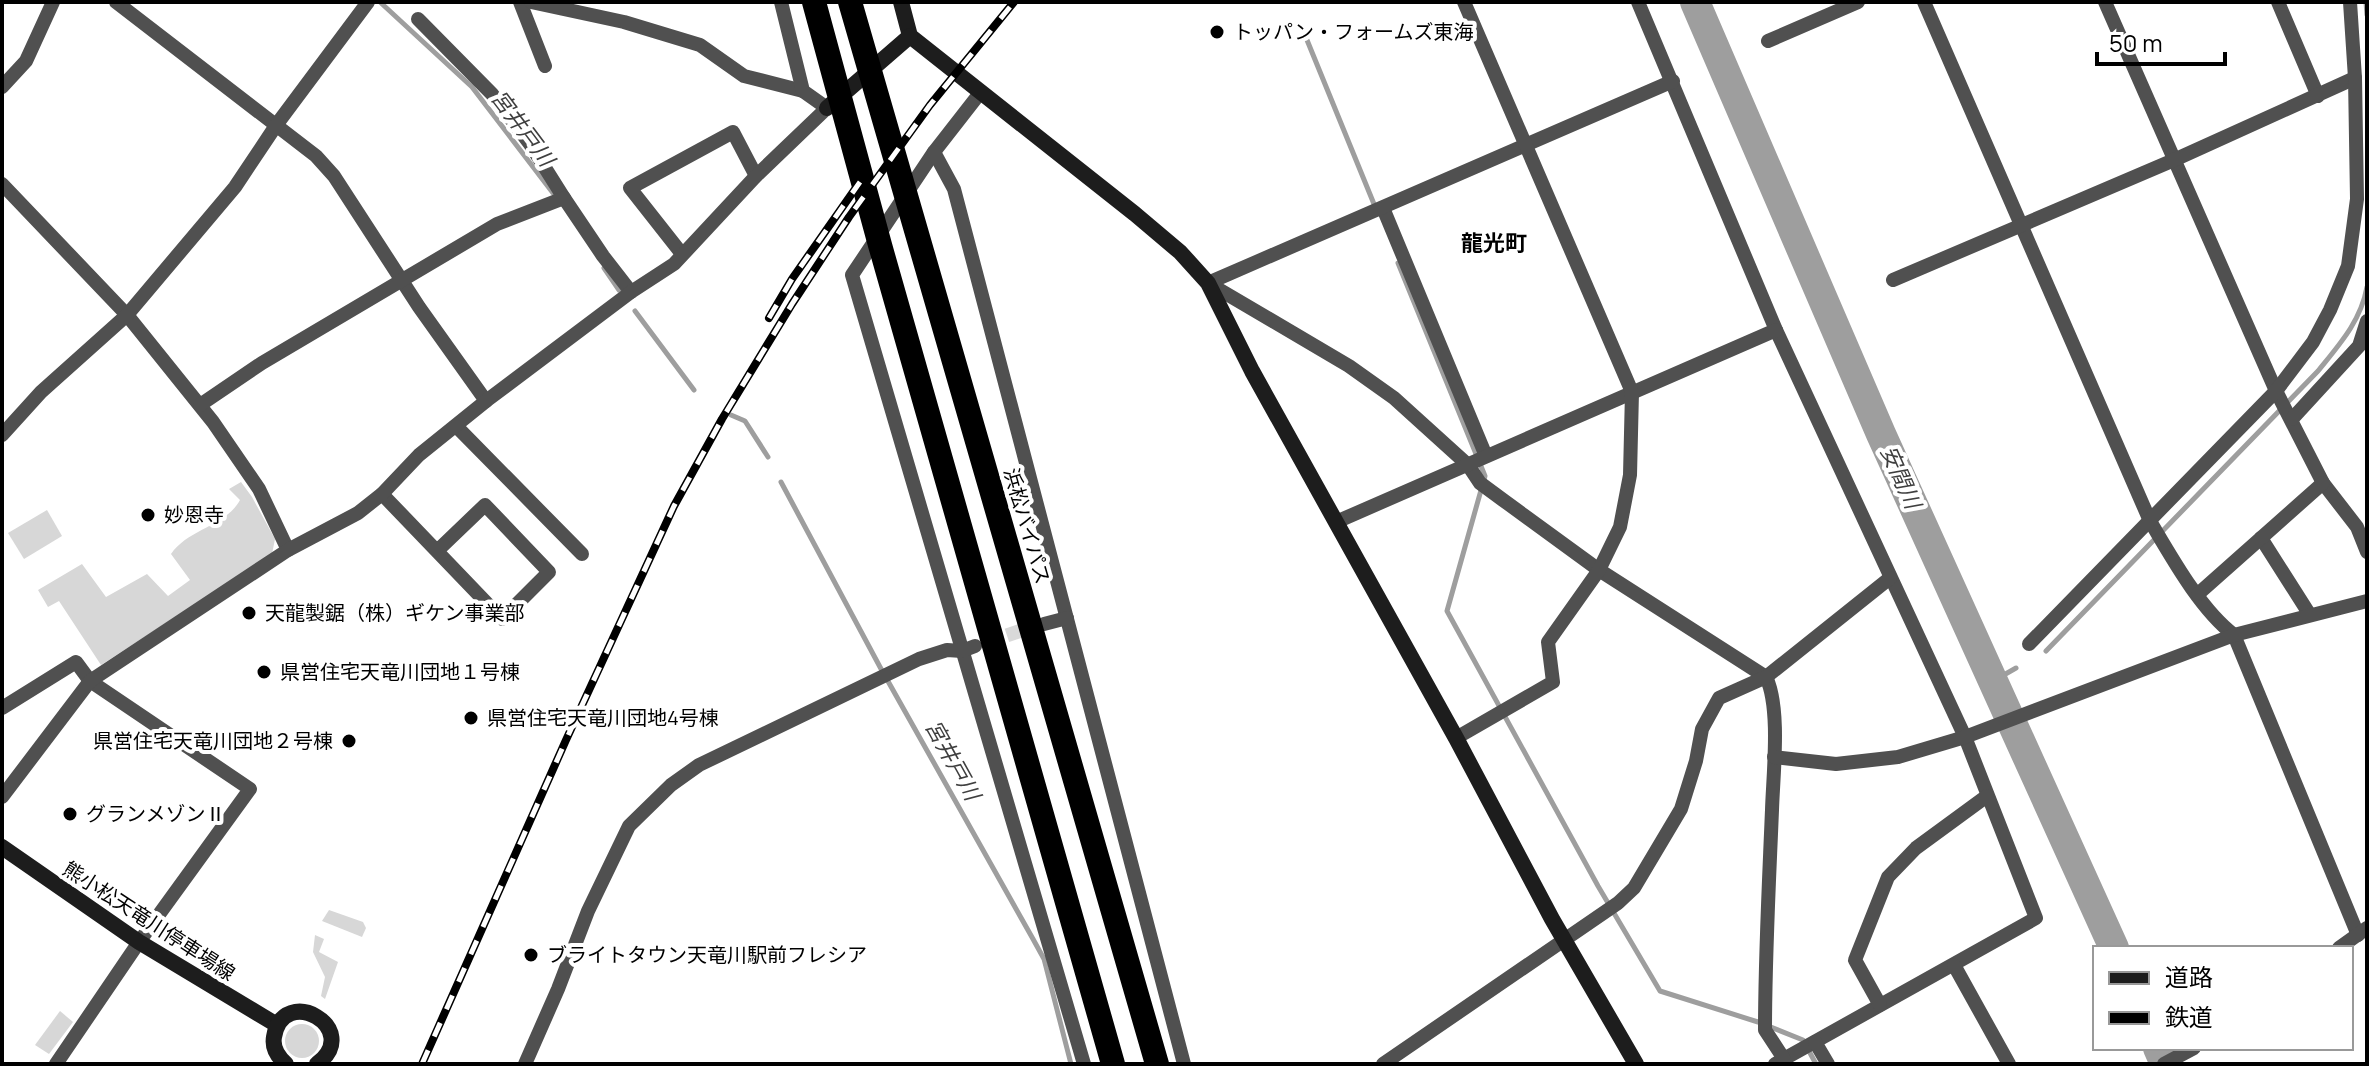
<svg xmlns="http://www.w3.org/2000/svg" width="2369" height="1066" viewBox="0 0 2369 1066" font-family="Manrope,'Noto Sans JP',sans-serif">
<style>
.green{fill:#d7d7d7}
.lines{fill:none;stroke-linecap:round;stroke-linejoin:round}
.stream{stroke:#9e9e9e;stroke-width:5}
.river{stroke:#9e9e9e;stroke-width:30}
.street-tunnel{stroke:#d9d9d9;stroke-width:14;stroke-dasharray:14 7;stroke-linecap:butt}
.street{stroke:#505050;stroke-width:14}
.secondary{stroke:#1d1d1d;stroke-width:16}
.highway{stroke:#000;stroke-width:24}
.rail-casing{stroke:#000;stroke-width:8}
.rail{stroke:#fff;stroke-width:5;stroke-dasharray:15;stroke-linecap:butt}
.poi-dot{fill:#000;stroke:#fff;stroke-width:3}
.labels{text-anchor:middle;stroke-width:8;stroke-linejoin:round;paint-order:stroke}
.poi-label{font-size:20px;fill:#000;stroke:#fff;text-anchor:start}
.street-label{font-size:20px;fill:#000;stroke:#fff}
.water-label{font-size:22px;font-style:italic;fill:#3f3f3f;stroke:#fff}
.neighbourhood-label{font-size:22px;font-weight:bold;fill:#000;stroke:#fff}
</style>
<rect width="100%" height="100%" fill="#fff"/>
<g class="green">
<path d="M241 482 252 497 275 539 272 554 101 665 59 601 48 607 38 590 82 564 106 597 147 574 168 596 190 580 171 554C188 529 226 526 240 500L229 489Z"/>
<path d="M47 510 62 536 24 559 8 533Z"/>
<path d="M329 910 363 922 366 928 362 937 322 921Z"/>
<path d="M315 935 324 939 319 952 338 962 325 999 321 996 325 977 313 952Z"/>
<path d="M60 1011 73 1022 49 1054 35 1045Z"/>
<circle cx="302" cy="1041" r="17"/>
</g>
<g class="lines">
<g class="stream">
<path d="M380 2 472 87 553 193"/>
<path d="M2366 2 2367 15"/>
<path d="M1307 40 1376 209"/>
<path d="M1398 263 1485 476 1447 611 1598 886 1660 991 1758 1022 1803 1040 1816 1064"/>
<path d="M604 268 619 290"/>
<path d="M635 311 694 390"/>
<path d="M731 415 745 421 768 457"/>
<path d="M781 482 880 667 1033 939 1044 959 1071 1064"/>
<path d="M2046 651 2318 371C2339 345 2361 321 2367 287"/>
<path d="M1995 680 2016 668"/>
</g>
<g class="river">
<path d="M1695 2 1881 434 2114 948"/>
<path d="M2158 1048 2165 1064"/>
</g>
<path class="street-tunnel" d="M987 642 1035 626"/>
<g class="street">
<path d="M116 2 316 156 334 176 419 307 486 401"/>
<path d="M520 2 545 66"/>
<path d="M531 2 624 22 700 45 744 76 803 91"/>
<path d="M1638 2 1776 330 1965 737 2036 918 1775 1064"/>
<path d="M1924 2 2150 521C2172 558 2200 609 2234 635L2358 935"/>
<path d="M2105 2 2276 391 2323 483 2357 527 2367 552"/>
<path d="M2278 2 2318 96"/>
<path d="M418 19 492 94 530 144 564 198"/>
<path d="M1768 41 1858 2"/>
<path d="M2 87 26 61 53 2"/>
<path d="M980 93 934 152 852 275 1084 1064"/>
<path d="M934 152 954 189 1184 1064"/>
<path d="M2 184 127 315 213 422 259 489 288 550"/>
<path d="M1383 208 1486 456"/>
<path d="M682 254 630 188 733 132 756 176"/>
<path d="M1893 280 2174 160 2355 78"/>
<path d="M1208 283 1349 366 1394 398 1468 465 1480 483 1503 500 1599 570 1766 677C1781 708 1773 775 1772 810 1769 883 1765 957 1765 1030L1784 1059"/>
<path d="M1208 283 1673 81"/>
<path d="M200 405 262 363 497 224 564 198 603 256 631 292"/>
<path d="M2292 419 2359 346 2367 321"/>
<path d="M456 426 582 554"/>
<path d="M2 435 41 392 127 315 235 187 277 124 368 2"/>
<path d="M382 494 502 619 549 572 485 505 437 551"/>
<path d="M1336 522 1776 330"/>
<path d="M2261 538 2310 615"/>
<path d="M2198 594 2323 483"/>
<path d="M1044 624 1067 618"/>
<path d="M2029 644 2276 391 2313 342 2330 310 2348 266 2357 199 2355 78 2350 2"/>
<path d="M2 708 76 662 90 681 250 789 139 942 56 1064"/>
<path d="M1456 738 1553 682 1548 642 1599 570 1620 527 1630 475 1632 392 1464 2"/>
<path d="M1774 757 1836 764 1898 757 1965 737 2234 635 2367 601"/>
<path d="M2 797 90 681 288 550 358 513 382 494 419 455 486 401 631 292 674 264 756 176 827 108 803 91 781 2"/>
<path d="M2339 948 2367 928"/>
<path d="M1954 965 2009 1064"/>
<path d="M1880 1005 1855 960 1888 877 1916 848 1987 796"/>
<path d="M1815 1042 1828 1064"/>
<path d="M525 1064 558 989 588 911 629 826 671 785 699 765 919 659 947 650 962 651 975 646"/>
<path d="M1383 1064 1618 903 1634 888 1681 809 1696 761 1702 729 1719 698 1766 677 1890 578"/>
<path d="M2164 1064 2194 1048"/>
</g>
<g class="secondary">
<path d="M901 2 910 36 1135 214 1180 252 1208 283 1252 371 1456 738 1552 919 1636 1064"/>
<path d="M827 108 910 36"/>
<path d="M2 847 139 942 277 1025"/>
<path d="M286 1064C278 1057 272 1048 274 1037 283 982 364 1029 317 1064"/>
</g>
<g class="highway">
<path d="M814 2 880 245 1113 1064"/>
<path d="M850 2 1157 1064"/>
</g>
<g class="rail-casing">
<g id="rail">
<path d="M769 318 792 279 860 182"/>
<path d="M422 1064 566 740 674 506 722 419 792 304 849 217 930 105 1014 2"/>
</g>
</g>
<use href="#rail" class="rail"/>
</g>
<g class="poi-dot">
<circle cx="1217" cy="32" r="8"/>
<circle cx="148" cy="515" r="8"/>
<circle cx="249" cy="613" r="8"/>
<circle cx="264" cy="672" r="8"/>
<circle cx="471" cy="718" r="8"/>
<circle cx="349" cy="741" r="8"/>
<circle cx="70" cy="814" r="8"/>
<circle cx="531" cy="955" r="8"/>
</g>
<g class="labels">
<g class="poi-label">
<text x="1233" y="39">トッパン・フォームズ東海</text>
<text x="164" y="522">妙恩寺</text>
<text x="265" y="620">天龍製鋸（株）ギケン事業部</text>
<text x="280" y="679">県営住宅天竜川団地１号棟</text>
<text x="487" y="725">県営住宅天竜川団地4号棟</text>
<text x="333" y="748" text-anchor="end">県営住宅天竜川団地２号棟</text>
<text x="86" y="821">グランメゾンⅡ</text>
<text x="547" y="962">ブライトタウン天竜川駅前フレシア</text>
</g>
<g class="street-label">
<text transform="translate(1027 526) rotate(74)" y="7">浜松バイパス</text>
<text transform="translate(149 921) rotate(33)" y="7">熊小松天竜川停車場線</text>
</g>
<g class="water-label">
<text transform="translate(523 128) rotate(53)" y="8">宮井戸川</text>
<text transform="translate(1901 477) rotate(66)" y="8">安間川</text>
<text transform="translate(953 760) rotate(61)" y="8">宮井戸川</text>
</g>
<g class="neighbourhood-label">
<text x="1494" y="251">龍光町</text>
</g>
</g>
<rect width="2369" height="1066" fill="none" stroke="#000000" stroke-width="8"/>
<rect x="2093" y="946" width="260" height="104" fill="#ffffff" stroke="#999999" stroke-width="2"/>
<rect x="2109" y="972" width="40" height="12" fill="#1d1d1d" stroke="#999999" stroke-width="2"/>
<text x="2165" y="986" font-size="24" fill="#000000">道路</text>
<rect x="2109" y="1012" width="40" height="12" fill="#000000" stroke="#999999" stroke-width="2"/>
<text x="2165" y="1026" font-size="24" fill="#000000">鉄道</text>
<path d="M2097 52v12h128v-12" fill="none" stroke="#000000" stroke-width="4"/>
<text x="2109" y="52" font-size="24" fill="#000000" stroke="#ffffff" stroke-width="6" paint-order="stroke">50 m</text>
</svg>
